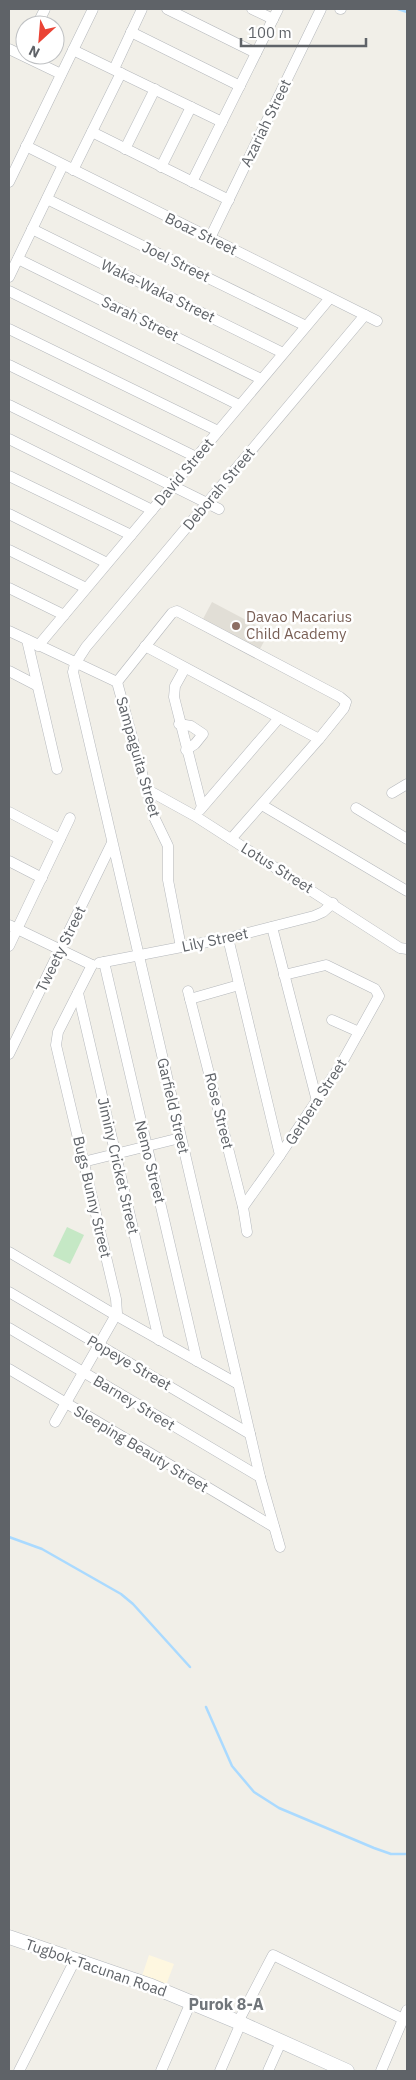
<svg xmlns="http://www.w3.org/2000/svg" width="416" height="2080" viewBox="0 0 416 2080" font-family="'IBM Plex Sans',sans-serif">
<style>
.commercial{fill:#fef7e0}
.education{fill:#e1ded6}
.green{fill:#c5e8c5}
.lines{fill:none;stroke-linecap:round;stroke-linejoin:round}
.stream{stroke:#aadaff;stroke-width:2.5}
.street-casing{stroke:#b5b8bc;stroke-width:11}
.secondary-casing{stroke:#b6babf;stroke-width:15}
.street{stroke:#fff;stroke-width:10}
.secondary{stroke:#fff;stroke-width:14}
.education-dot{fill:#8d6e63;stroke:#fff;stroke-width:2}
.labels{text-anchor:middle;stroke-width:5;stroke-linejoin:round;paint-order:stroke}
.street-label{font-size:15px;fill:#5f6368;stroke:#fff}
.education-label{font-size:15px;fill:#785e54;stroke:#fff;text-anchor:start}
.neighbourhood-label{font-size:16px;font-weight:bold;fill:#70757a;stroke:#fff}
</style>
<rect width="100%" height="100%" fill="#f1efe8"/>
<path class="commercial" d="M149 1955 174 1964 165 1988 141 1979Z"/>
<path class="education" d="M212 602 269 632 260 649 203 619Z"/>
<path class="green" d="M67 1227 84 1235 70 1264 53 1256Z"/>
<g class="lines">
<g class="stream">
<path d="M398 9 407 12"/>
<path d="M9 1537 42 1549 121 1594 133 1604 190 1667"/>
<path d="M206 1707 232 1766 254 1792 279 1808 374 1848 391 1854H407"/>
</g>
<g class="street-casing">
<g id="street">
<path d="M167 9 256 53"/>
<path d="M252 9 273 19"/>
<path d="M340 9H341"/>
<path d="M37 25 45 9"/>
<path d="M131 32 240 86"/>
<path d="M9 49 61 74"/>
<path d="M73 50 222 122"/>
<path d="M114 69 142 9"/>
<path d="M92 132 229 200"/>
<path d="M26 146 377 321"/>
<path d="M125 149 155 89"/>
<path d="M161 167 191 107"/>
<path d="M73 170 121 73"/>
<path d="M9 182 93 9"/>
<path d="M192 182 278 9"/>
<path d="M47 199 306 326"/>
<path d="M32 229 283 353"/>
<path d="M210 238 321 9"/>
<path d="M18 259 261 379"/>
<path d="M9 277 63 165"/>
<path d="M9 291 239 405"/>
<path d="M9 329 218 431"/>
<path d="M9 365 196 457"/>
<path d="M9 405 219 509"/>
<path d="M9 439 152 510"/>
<path d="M9 476 131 535"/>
<path d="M9 514 107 563"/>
<path d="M9 550 86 588"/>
<path d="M9 588 64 615"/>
<path d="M9 631 117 682"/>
<path d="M27 640 57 769"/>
<path d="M38 646 330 298"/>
<path d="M145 646 319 739"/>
<path d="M185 668 175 686 174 697 202 807"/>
<path d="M9 671 36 685"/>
<path d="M117 682 172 613 177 611 340 697 346 702 344 708 319 739 231 839"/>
<path d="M117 682 154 817 168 846V880L181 947"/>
<path d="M179 724 191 726 203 734 195 744 186 750"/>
<path d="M146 789 195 816 400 948 407 949"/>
<path d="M392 793 407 784"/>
<path d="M262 805 407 891"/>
<path d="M356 808 407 839"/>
<path d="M200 810 279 718"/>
<path d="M9 812 60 839"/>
<path d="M9 861 42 878"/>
<path d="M9 925 92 965"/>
<path d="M272 927 317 1101"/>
<path d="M228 938 280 1155"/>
<path d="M9 946 70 818"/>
<path d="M104 962 197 1361"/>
<path d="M99 963 228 938 314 916 323 912 333 903"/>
<path d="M188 991 243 1207 247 1232"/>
<path d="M78 993 159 1340"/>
<path d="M190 999 239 985"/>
<path d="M332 1020 359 1032"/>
<path d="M9 1054 112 843"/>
<path d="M83 1162 180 1138"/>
<path d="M243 1207 280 1155 340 1066 379 996 375 989 326 965 284 975"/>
<path d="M9 1252 117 1316 238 1384"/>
<path d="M9 1292 250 1434"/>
<path d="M9 1328 260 1477"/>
<path d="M9 1369 274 1527"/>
<path d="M55 1422 117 1313 116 1299 56 1045 58 1032 92 965"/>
<path d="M280 1547 260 1477 73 672 75 664 86 647 365 315"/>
<path d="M238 2022 273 1955 403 2019"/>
<path d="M19 2071 75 1960"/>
<path d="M161 2071 191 2002"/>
<path d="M220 2071 241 2023"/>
<path d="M268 2071 281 2042"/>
<path d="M381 2071 407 2010"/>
</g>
</g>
<g class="secondary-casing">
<path id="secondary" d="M9 1937 149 1985 238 2022 347 2071"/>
</g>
<use href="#street" class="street"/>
<use href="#secondary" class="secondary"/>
</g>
<circle class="education-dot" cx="236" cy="626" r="5"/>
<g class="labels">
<g class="street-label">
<text transform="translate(266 123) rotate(-64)" y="5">Azariah Street</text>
<text transform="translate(201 234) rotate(26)" y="5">Boaz Street</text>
<text transform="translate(176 262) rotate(26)" y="5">Joel Street</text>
<text transform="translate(158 291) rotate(26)" y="5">Waka-Waka Street</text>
<text transform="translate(140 319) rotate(26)" y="5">Sarah Street</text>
<text transform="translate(184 472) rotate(-50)" y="5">David Street</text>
<text transform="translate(219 489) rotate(-50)" y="5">Deborah Street</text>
<text transform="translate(138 757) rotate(74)" y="5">Sampaguita Street</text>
<text transform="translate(277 868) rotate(32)" y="5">Lotus Street</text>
<text transform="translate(215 940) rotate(-12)" y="5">Lily Street</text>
<text transform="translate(61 949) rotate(-64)" y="5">Tweety Street</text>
<text transform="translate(316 1102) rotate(-57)" y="5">Gerbera Street</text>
<text transform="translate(173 1106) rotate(77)" y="5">Garfield Street</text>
<text transform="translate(219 1111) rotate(76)" y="5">Rose Street</text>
<text transform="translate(150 1162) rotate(76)" y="5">Nemo Street</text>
<text transform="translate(118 1166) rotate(77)" y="5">Jiminy Cricket Street</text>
<text transform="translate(92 1197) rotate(77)" y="5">Bugs Bunny Street</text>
<text transform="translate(129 1363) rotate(30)" y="5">Popeye Street</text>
<text transform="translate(134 1403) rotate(31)" y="5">Barney Street</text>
<text transform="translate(141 1449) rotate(31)" y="5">Sleeping Beauty Street</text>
<text transform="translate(96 1968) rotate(19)" y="5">Tugbok-Tacunan Road</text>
</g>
<g class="education-label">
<text x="246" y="622">Davao Macarius<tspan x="246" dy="17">Child Academy</tspan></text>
</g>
<g class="neighbourhood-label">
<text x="226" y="2010">Purok 8-A</text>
</g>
</g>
<rect width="416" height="2080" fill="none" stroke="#5f6368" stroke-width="20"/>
<g transform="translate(40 40) rotate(206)"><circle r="24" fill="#ffffff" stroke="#bfc1c3"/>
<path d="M0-4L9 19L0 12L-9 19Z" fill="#ea4335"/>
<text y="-8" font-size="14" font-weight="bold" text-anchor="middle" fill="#5f6368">N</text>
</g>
<path d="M241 38v8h125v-8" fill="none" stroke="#5f6368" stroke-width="2.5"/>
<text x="248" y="38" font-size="15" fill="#5f6368" stroke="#ffffff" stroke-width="4" paint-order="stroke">100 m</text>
</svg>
